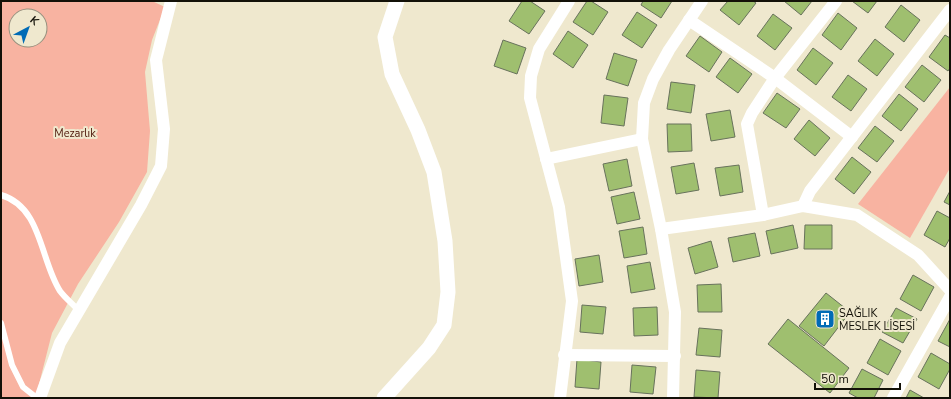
<svg xmlns="http://www.w3.org/2000/svg" width="951" height="399" viewBox="0 0 951 399" font-family="'Nunito Sans',sans-serif">
<style>
.green{fill:#f8b3a1;fill-rule:evenodd}
.building{fill:#9fbf6f;stroke:#68725c}
.lines{fill:none;stroke-linecap:round;stroke-linejoin:round}
.service{stroke:#fff;stroke-width:6}
.minor{stroke:#fff;stroke-width:12}
.tertiary{stroke:#fff;stroke-width:15}
.labels{text-anchor:middle;stroke-width:4;stroke-linejoin:round;paint-order:stroke}
.park-label{font-size:11px;fill:#4d1609;stroke:#efe8ce}
.poi-label{font-size:11px;fill:#131108;stroke:#efe8ce;text-anchor:start}
</style>
<rect width="100%" height="100%" fill="#efe8ce"/>
<g class="green">
<path d="M1 1H152L165 7 152 40 145 72 150 131 147 172 119 222 78 284 52 333 37 392 33 398H1ZM16 16H40V40H16Z"/>
<path d="M950 87V168L910 238 858 204Z"/>
</g>
<g class="building">
<path d="M522 1H530L545 11 529 34 509 21Z"/>
<path d="M587 1H591L608 12 593 35 573 22Z"/>
<path d="M643 1H672L661 18 641 5Z"/>
<path d="M728 1H753L756 3 739 25 720 10Z"/>
<path d="M784 1H812L801 15Z"/>
<path d="M852 1H877L868 13Z"/>
<path d="M901 5 920 20 904 42 885 27Z"/>
<path d="M637 12 657 25 642 48 622 35Z"/>
<path d="M838 13 857 28 841 50 822 35Z"/>
<path d="M773 14 792 28 775 50 757 36Z"/>
<path d="M568 31 588 45 573 68 553 54Z"/>
<path d="M945 35 950 38V68L948 71 929 57Z"/>
<path d="M700 36 722 52 709 72 686 56Z"/>
<path d="M875 39 894 54 877 76 858 61Z"/>
<path d="M503 40 526 48 517 74 494 66Z"/>
<path d="M813 48 833 63 816 85 797 70Z"/>
<path d="M614 53 637 60 628 86 606 79Z"/>
<path d="M730 58 752 74 738 93 716 77Z"/>
<path d="M922 65 941 80 924 102 905 87Z"/>
<path d="M848 75 867 89 851 111 832 97Z"/>
<path d="M671 82 695 85 691 113 667 109Z"/>
<path d="M777 93 800 109 786 128 763 113Z"/>
<path d="M899 94 918 109 901 131 882 116Z"/>
<path d="M604 95 628 98 624 126 601 123Z"/>
<path d="M730 110 735 137 711 141 706 114Z"/>
<path d="M809 120 830 138 815 156 794 139Z"/>
<path d="M667 124H691L692 151 668 152Z"/>
<path d="M875 126 894 141 877 162 858 148Z"/>
<path d="M852 157 871 172 854 194 835 179Z"/>
<path d="M627 159 632 186 609 191 603 164Z"/>
<path d="M694 163 699 190 676 194 671 167Z"/>
<path d="M739 165 743 192 720 196 715 168Z"/>
<path d="M950 191V205L944 202Z"/>
<path d="M634 192 640 219 617 224 611 197Z"/>
<path d="M937 211 950 218V238L945 247 924 235Z"/>
<path d="M793 225 798 248 771 254 766 231Z"/>
<path d="M805 225H832V249H804Z"/>
<path d="M643 227 647 254 624 258 619 231Z"/>
<path d="M755 233 760 256 733 262 728 238Z"/>
<path d="M711 241 718 267 695 274 688 248Z"/>
<path d="M599 255 603 282 579 286 575 259Z"/>
<path d="M650 262 655 289 631 293 627 266Z"/>
<path d="M913 275 934 287 921 311 900 299Z"/>
<path d="M721 284 722 312H698L697 285Z"/>
<path d="M826 293 850 312 824 346 799 326Z"/>
<path d="M582 305 606 307 603 334 580 332Z"/>
<path d="M657 307 658 335 634 336 633 308Z"/>
<path d="M896 308 917 319 903 343 882 332Z"/>
<path d="M788 319 849 368 830 393 768 344Z"/>
<path d="M950 319V347L938 341Z"/>
<path d="M699 328 722 330 720 357 696 355Z"/>
<path d="M880 339 901 351 888 375 867 363Z"/>
<path d="M931 353 950 364V369L939 389 918 377Z"/>
<path d="M577 359 601 362 599 389 575 387Z"/>
<path d="M632 365 656 367 653 394 630 392Z"/>
<path d="M862 369 883 380 874 398H858L849 393Z"/>
<path d="M696 370 720 372 718 398 694 397Z"/>
<path d="M910 390 924 398H906Z"/>
</g>
<g class="lines">
<g class="service">
<path d="M1 195C42 207 40 260 60 291 65 298 73 304 79 311"/>
<path d="M1 323 12 365 23 387 37 398"/>
</g>
<g class="minor">
<path d="M689 20 775 78 852 137"/>
<path d="M546 159 642 139"/>
<path d="M803 206 810 191 950 10"/>
<path d="M763 215 747 124 752 113 775 78 836 1"/>
<path d="M661 229 763 215 803 206 857 215 918 255 950 290"/>
<path d="M564 355 675 356"/>
<path d="M40 398 60 343 141 205 161 166 164 129 156 60 171 1"/>
<path d="M560 398 572 301 559 207 530 98 531 76 539 49 569 1"/>
<path d="M673 398 675 312 661 229 642 139 644 103 653 79 669 50 702 1"/>
<path d="M893 398 950 297"/>
</g>
<path class="tertiary" d="M384 398 429 348 444 325 448 292 445 241 434 172 418 130 392 74 385 37 397 1"/>
</g>
<defs>
<g id="building-square" transform="scale(1)"><rect x="-9" y="-9" width="18" height="18" rx="4" fill="#006bb6" stroke="#efe8ce"/><path d="M-4-6H4V6H1V3H-1V6H-4ZM-2.5-4.3h1.7v1.8h-1.7ZM.8-4.3h1.7v1.8H.8ZM-2.5-1h1.7V.8h-1.7ZM.8-1h1.7V.8H.8Z" fill="#fff"/></g>
</defs>
<g fill-rule="evenodd">
<use href="#building-square" x="825" y="319"/>
</g>
<g class="labels">
<g class="park-label">
<text x="75" y="137">Mezarlık</text>
</g>
<g class="poi-label">
<text x="839" y="317">SAĞLIK<tspan x="839" dy="13">MESLEK LİSESİ</tspan></text>
</g>
</g>
<rect width="951" height="399" fill="none" stroke="#131108" stroke-width="4"/>
<g transform="translate(28 28) rotate(41)"><circle r="19" fill="#efe8ce" stroke="#97927f"/>
<path d="M0-3L7 15L0 10L-7 15Z" fill="#006bb6"/>
<text y="-6" font-size="11" font-weight="bold" text-anchor="middle" fill="#131108">K</text>
</g>
<path d="M815 383v6h85v-6" fill="none" stroke="#131108" stroke-width="2"/>
<text x="821" y="383" font-size="12" fill="#131108" stroke="#efe8ce" stroke-width="3" paint-order="stroke">50 m</text>
</svg>
